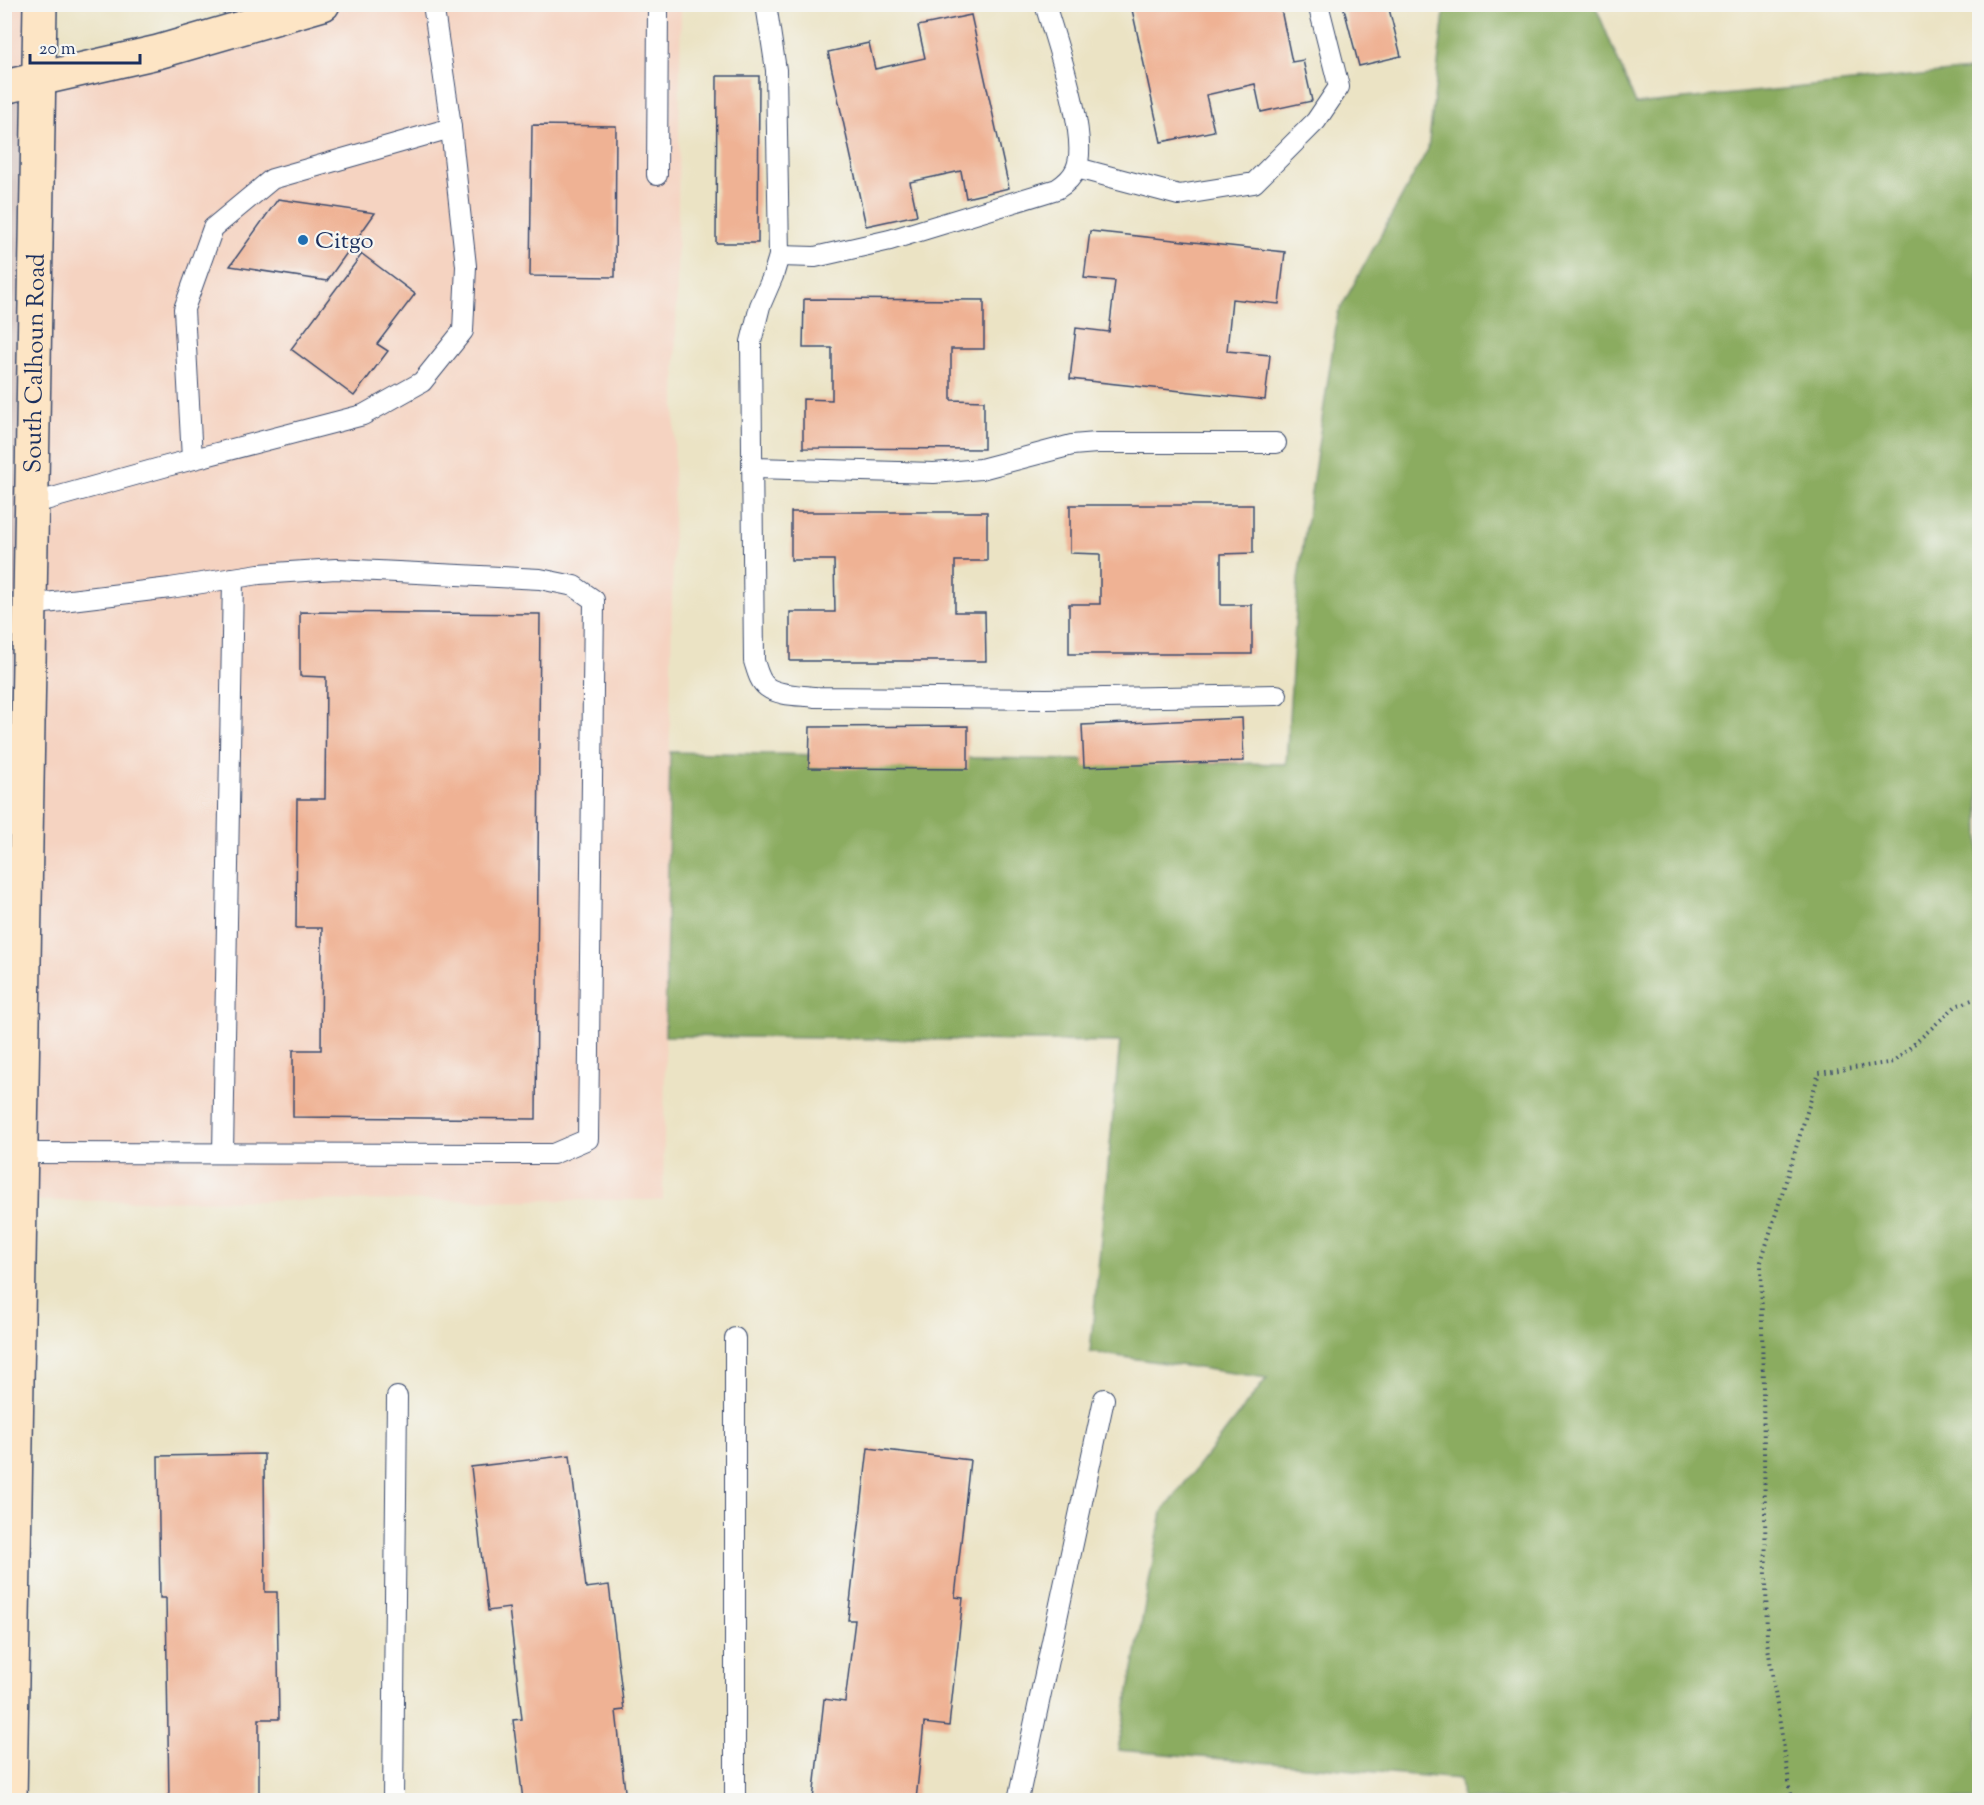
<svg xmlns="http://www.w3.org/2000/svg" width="1984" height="1805" viewBox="0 0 1984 1805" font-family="'Sorts Mill Goudy',serif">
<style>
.built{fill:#f5d3c1}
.industrial{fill:#d1c0bc}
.forest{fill:#8bac60;stroke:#536e5f;stroke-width:1.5}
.building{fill:#efb294}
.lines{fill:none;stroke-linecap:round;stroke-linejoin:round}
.lane-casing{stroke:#3a4a6d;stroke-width:22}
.secondary-casing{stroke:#3a4a6d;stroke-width:36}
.path{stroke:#3a4a6d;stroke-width:4;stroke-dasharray:1.5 4.5;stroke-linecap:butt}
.lane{stroke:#fff;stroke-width:20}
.secondary{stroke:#fde5c5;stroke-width:33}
.poi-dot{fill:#1f6fb2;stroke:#f6f6f2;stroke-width:2}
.labels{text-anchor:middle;stroke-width:4.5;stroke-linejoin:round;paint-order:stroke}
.poi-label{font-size:24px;fill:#1b2f5e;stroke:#f6f6f2;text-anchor:start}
.street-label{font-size:24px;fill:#1b2f5e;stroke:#f6f6f2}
</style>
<rect width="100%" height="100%" fill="#f6f6f2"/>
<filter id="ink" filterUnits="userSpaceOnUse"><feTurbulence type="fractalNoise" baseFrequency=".0167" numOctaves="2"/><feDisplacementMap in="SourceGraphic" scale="12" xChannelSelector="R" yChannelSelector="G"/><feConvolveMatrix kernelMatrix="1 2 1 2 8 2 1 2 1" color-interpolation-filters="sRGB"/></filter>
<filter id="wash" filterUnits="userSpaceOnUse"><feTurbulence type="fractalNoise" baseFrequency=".008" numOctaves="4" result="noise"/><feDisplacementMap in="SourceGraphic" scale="24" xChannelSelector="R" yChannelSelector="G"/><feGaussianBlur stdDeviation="1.35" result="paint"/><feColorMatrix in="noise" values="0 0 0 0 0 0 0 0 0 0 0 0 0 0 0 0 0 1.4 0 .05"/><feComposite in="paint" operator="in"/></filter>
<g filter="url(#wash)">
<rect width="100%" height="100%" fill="#ebe3c4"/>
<path class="built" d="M4 5H40L39 78 323 5H681L663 1200 20 1201Z"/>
<path class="industrial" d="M39 79 4 1800V87Z"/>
<path class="forest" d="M1445 5H1595L1636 104 1979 69V1800H1462L1460 1779 1118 1750 1162 1512 1267 1378 1090 1352 1120 1042 665 1036 670 752 1286 764 1298 579 1338 313 1428 149Z"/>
<g id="blocks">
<g class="building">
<path d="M1131 5H1280L1292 62 1303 60 1312 101 1261 112 1255 84 1206 95 1214 131 1161 142Z"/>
<path d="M1343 5H1388L1401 56 1359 66Z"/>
<path d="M971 15 1009 188 966 198 961 171 910 182 917 215 866 226 828 52 869 43 875 69 925 58 918 26Z"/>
<path d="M717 76H759L758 243H716Z"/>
<path d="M532 125 616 126 615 277 530 276Z"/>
<path d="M278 199 375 213 327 281 230 266Z"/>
<path d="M1090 231 1285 252 1279 304 1232 299 1227 351 1270 355 1265 400 1070 379 1076 328 1109 332 1115 281 1084 278Z"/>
<path d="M362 254 415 294 377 344 388 351 354 396 291 349Z"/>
<path d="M804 299 984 300V349H951V400L984 401V449L803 448V399L832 400V348H803Z"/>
<path d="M1070 505H1253V553L1221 554V605H1252V654H1069V604H1100V554L1070 553Z"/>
<path d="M791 512H987V561H955V612H985L986 661H790V612H835L834 560H791Z"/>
<path d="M300 612 540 614 536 1119 293 1117V1050H321L322 928H296L297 799H325L326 677 300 676Z"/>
<path d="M1242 718 1244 761 1084 767 1082 725Z"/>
<path d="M968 726V769L809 768 810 727Z"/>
<path d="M868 1448 970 1460 955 1597 963 1598 949 1726 924 1723 916 1800H813L824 1699 845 1702 855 1620H848Z"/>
<path d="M264 1454 265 1592H277L279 1719H259V1800H169L166 1598H160L158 1456Z"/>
<path d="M570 1455 586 1588 609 1585 624 1710 616 1711 626 1800H523L513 1720 522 1719 509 1608 488 1611 471 1467Z"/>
</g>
</g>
</g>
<g filter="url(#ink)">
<use href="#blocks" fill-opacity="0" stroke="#3a4a6d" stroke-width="1.5"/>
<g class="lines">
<g class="lane-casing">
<g id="lane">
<path d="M766 4 776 70 779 256 773 276 760 306 751 342 754 661C757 670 759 681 767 687 779 696 801 695 815 697L1047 699 1277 695"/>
<path d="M1077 168 1179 195 1254 183 1316 121 1339 87 1318 4"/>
<path d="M657 175 658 4"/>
<path d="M779 256 815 257 890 240 1057 189C1065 184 1072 178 1076 169 1090 138 1055 39 1045 4"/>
<path d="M192 459 184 309 213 228 272 179 451 128"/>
<path d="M752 468 934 473 981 469 1072 445 1097 443H1276"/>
<path d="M31 504 167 466 363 415 422 382 463 331 466 266 450 119 433 4"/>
<path d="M21 1153 553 1154 588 1139 594 600 574 586 540 579 336 569 259 574 170 588 29 605"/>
<path d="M223 1153 233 578"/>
<path d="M735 1338V1800"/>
<path d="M393 1800 397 1397"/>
<path d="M1018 1800 1104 1399"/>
</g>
</g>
<g class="secondary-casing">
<g id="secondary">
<path d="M4 87 158 52 323 4"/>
<path id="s1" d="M10 1800 40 4"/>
</g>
</g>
<path class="path" d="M1792 1800 1767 1641 1761 1262 1819 1073 1894 1062 1956 1006 1980 997"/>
<use href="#lane" class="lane"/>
<use href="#secondary" class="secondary"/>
</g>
</g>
<circle class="poi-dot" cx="303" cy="240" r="6"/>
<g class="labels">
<g class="poi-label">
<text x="315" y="248">Citgo</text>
</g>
<g class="street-label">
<text dy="8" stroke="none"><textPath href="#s1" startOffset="1437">South Calhoun Road</textPath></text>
</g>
</g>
<rect width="1984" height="1805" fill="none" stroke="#f6f6f2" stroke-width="24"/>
<path d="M30 54v9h110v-9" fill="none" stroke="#1b2f5e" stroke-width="3"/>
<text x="39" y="54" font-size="18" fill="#1b2f5e" stroke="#f6f6f2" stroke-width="4.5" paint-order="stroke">20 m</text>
</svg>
